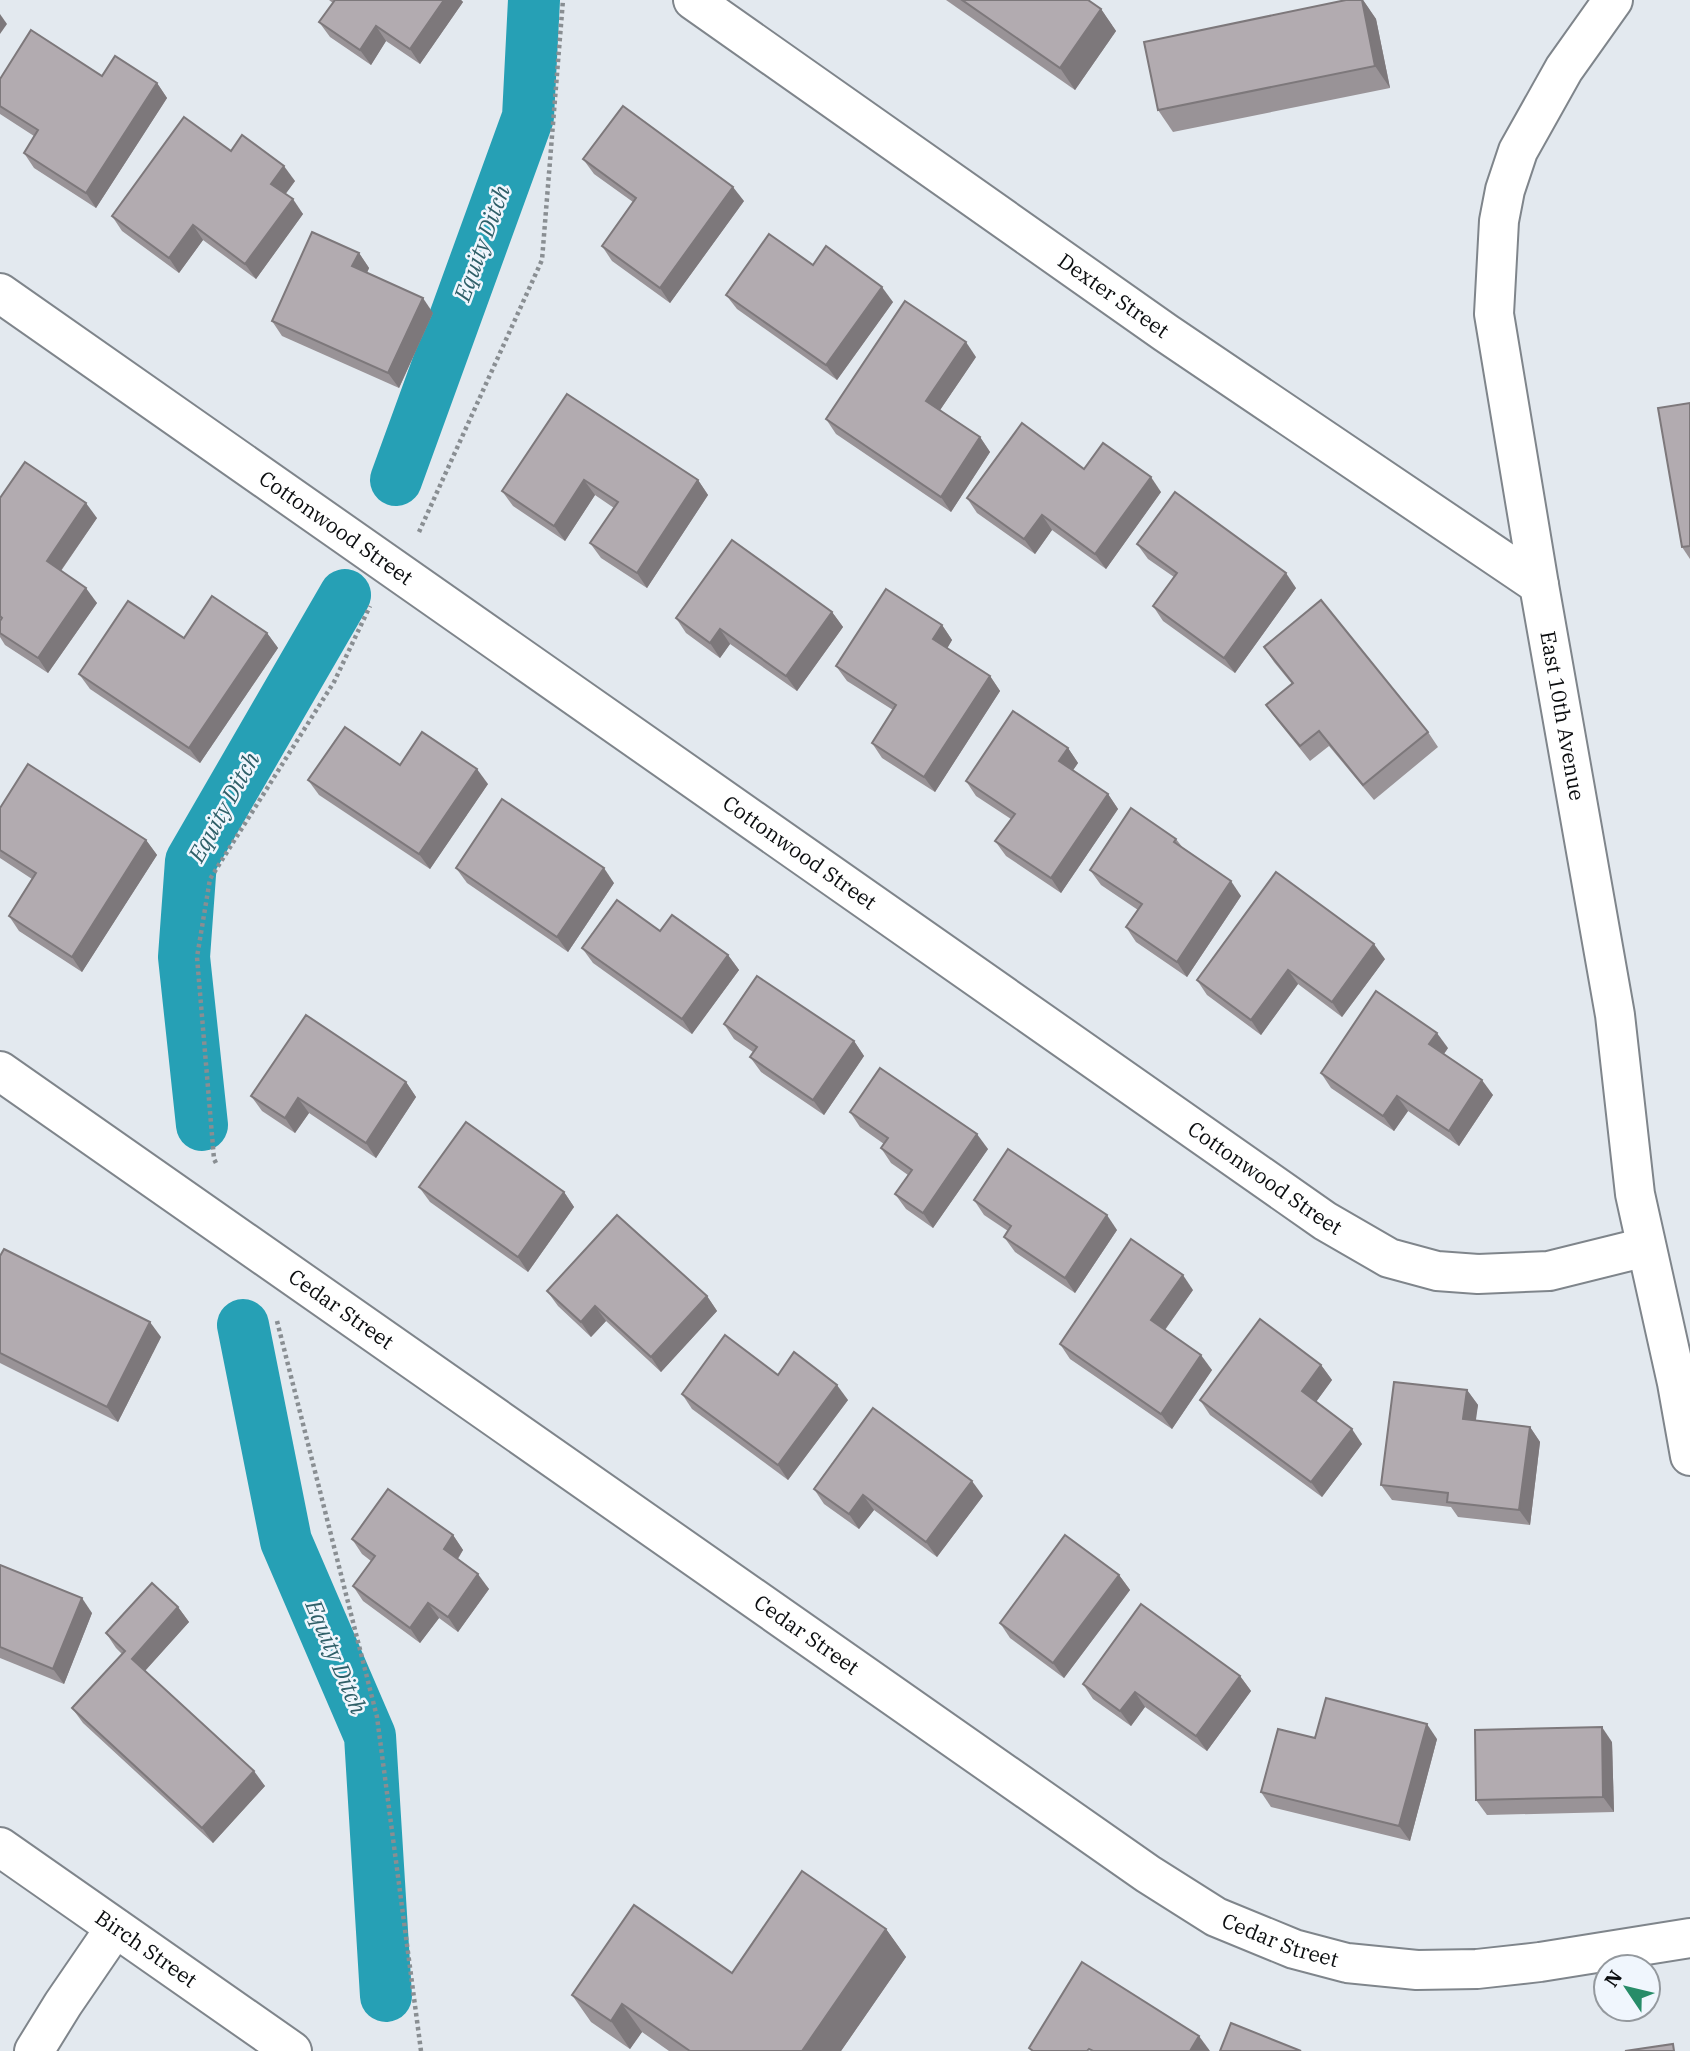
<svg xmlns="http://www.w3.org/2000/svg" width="1690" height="2051" viewBox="0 0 1690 2051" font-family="'IBM Plex Serif',serif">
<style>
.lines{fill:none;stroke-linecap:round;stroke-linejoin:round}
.canal{stroke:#26a0b5;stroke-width:52}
.minor-casing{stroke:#7f858b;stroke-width:42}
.path{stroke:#898e92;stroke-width:4.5;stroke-dasharray:3.5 3.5;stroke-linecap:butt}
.minor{stroke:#fff;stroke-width:38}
.wall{fill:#999397}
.shaded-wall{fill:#7d787b}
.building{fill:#b2abb0;stroke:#7d787b;stroke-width:2}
.labels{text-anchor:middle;stroke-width:5;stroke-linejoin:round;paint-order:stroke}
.street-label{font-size:21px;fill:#0b0d0f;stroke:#f0f6fd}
.water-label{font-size:23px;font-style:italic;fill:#2f5f68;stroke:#f0f6fd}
</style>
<rect width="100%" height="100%" fill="#e3e9ef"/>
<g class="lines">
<g class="canal">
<path d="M396 480 528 117 534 0"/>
<path d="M202 1125 184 957 191 861 345 595"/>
<path d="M243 1325 286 1541 370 1736 386 1996"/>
</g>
<g class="minor-casing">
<g id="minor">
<path id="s1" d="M693 0 1166 333 1539 585"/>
<path id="s2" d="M1613 0 1564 69 1518 151 1505 190 1499 221 1494 314 1539 585 1615 1015 1635 1194 1677 1383 1690 1456"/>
<path id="s3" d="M0 293 1325 1221 1389 1258 1437 1271 1478 1274 1549 1271 1646 1247"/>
<path id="s4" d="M0 1071 1148 1874 1216 1917 1294 1949 1347 1963 1417 1970 1477 1969 1540 1962 1690 1938"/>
<path id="s5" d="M0 1847 292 2051"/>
<path d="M34 2051 63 2004 115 1928"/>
</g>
</g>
<g class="path">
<path d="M419 532 542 260 563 0"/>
<path d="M216 1163 214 1159 197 957 210 879 334 682 370 606"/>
<path d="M277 1321 377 1717 421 2051"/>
</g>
<use href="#minor" class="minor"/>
</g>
<g class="wall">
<path d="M329 0H461L463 2 420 64 386 41 371 65 330 37 319 22 333 3Z"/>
<path d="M946 0H1088L1101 9 1116 31 1075 90Z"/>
<path d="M1346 0H1363L1376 19 1390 88 1173 132 1158 110Z"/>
<path d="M102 76 157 83 167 98 96 208 34 168 24 153 34 136 0 114V79Z"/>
<path d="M231 151 295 181 285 194 303 214 256 279 203 240 179 273 122 231 112 216Z"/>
<path d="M583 159 744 201 670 303 612 261 602 246 633 202 594 174Z"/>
<path d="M359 253 369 268 367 273 433 313 399 388 282 336 272 321Z"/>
<path d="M813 265 893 302 837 380 737 309 726 295Z"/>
<path d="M976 357 940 410 980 437 990 452 951 512 836 434 826 419Z"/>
<path d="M567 394 698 480 708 495 647 588 601 558 590 543 614 508 595 495 565 541 513 506 502 491Z"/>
<path d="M1690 403V559L1682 547Z"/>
<path d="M1084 469 1161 492 1106 569 1052 530 1035 554 977 513 967 498Z"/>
<path d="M0 498 97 518 61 571 97 603 48 673 5 645 0 637Z"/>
<path d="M1137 544 1296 588 1235 673 1163 621 1153 606 1174 577 1148 559Z"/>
<path d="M832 612 843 627 797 691 730 644 720 658 686 633 676 618Z"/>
<path d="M942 625 952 640 947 648 990 676 1000 691 935 792 882 758 872 743 893 710 847 681 836 666Z"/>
<path d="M267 633 278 648 200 763 90 689 79 674 184 638Z"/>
<path d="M1264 647 1428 732 1438 747 1374 800 1329 746 1310 761 1277 720 1266 705 1292 684 1274 662Z"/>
<path d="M1068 748 1078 763 1073 770 1108 794 1118 809 1061 893 1006 856 995 841 1011 819 976 796 966 781Z"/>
<path d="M400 765 488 784 430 869 319 795 308 780Z"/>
<path d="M0 808 146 840 157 855 82 972 19 931 9 916 32 879 0 858Z"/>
<path d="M1176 839 1183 848 1241 896 1187 977 1136 942 1126 927 1138 910 1101 885 1090 870Z"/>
<path d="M456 868 614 883 568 952 467 883Z"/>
<path d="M660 931 728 955 739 970 692 1034 593 963 582 948Z"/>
<path d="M1385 959 1342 1017 1298 984 1261 1035 1207 995 1197 980Z"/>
<path d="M724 1024 854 1041 864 1056 824 1115 761 1072 750 1057 753 1052 734 1039Z"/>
<path d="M1448 1048 1444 1054 1493 1095 1459 1146 1408 1111 1394 1131 1331 1088 1321 1073Z"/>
<path d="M406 1082 416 1097 376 1158 309 1113 295 1133 262 1111 251 1096Z"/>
<path d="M850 1112 988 1149 933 1228 906 1209 895 1194 908 1175 891 1163 881 1148 884 1144 860 1127Z"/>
<path d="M419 1187 564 1192 574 1207 528 1272 430 1202Z"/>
<path d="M974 1200 1117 1230 1075 1293 1015 1252 1004 1237 1008 1231 984 1215Z"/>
<path d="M0 1256 161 1337 118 1422 0 1363Z"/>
<path d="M1193 1290 1165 1330 1212 1370 1172 1429 1070 1359 1060 1344Z"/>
<path d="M547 1291 707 1296 717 1311 661 1372 606 1321 591 1337 558 1306Z"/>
<path d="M1321 1365 1332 1380 1316 1402 1362 1444 1322 1497 1210 1415 1200 1400Z"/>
<path d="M778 1375 848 1400 788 1480 692 1409 682 1394Z"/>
<path d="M1467 1390 1478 1405 1475 1420 1530 1427 1540 1442 1530 1525 1458 1517 1451 1507 1392 1500 1381 1485Z"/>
<path d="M814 1489 983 1496 937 1557 874 1510 859 1529 824 1504Z"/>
<path d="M453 1535 463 1550 458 1559 489 1589 458 1632 439 1618 420 1643 363 1601 353 1586 371 1561 362 1554 352 1539Z"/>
<path d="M0 1565 92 1613 64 1684 0 1658Z"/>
<path d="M1119 1575 1130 1590 1064 1678 1010 1638 1000 1623Z"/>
<path d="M178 1607 189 1622 145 1671 265 1786 213 1843 83 1723 72 1708 122 1654 116 1648 106 1633Z"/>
<path d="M1240 1676 1251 1691 1207 1751 1145 1707 1131 1726 1093 1699 1083 1684Z"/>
<path d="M1315 1738 1437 1739 1410 1841 1271 1807 1261 1792Z"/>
<path d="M1612 1742 1614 1812 1487 1815 1476 1800Z"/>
<path d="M886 1929 906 1957 841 2051H669L642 2032 630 2049 591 2022 572 1995 732 1973Z"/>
</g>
<g class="shaded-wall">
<path d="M444 0H461L463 2 420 64 410 49Z"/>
<path d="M1362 0H1363L1376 19 1390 88 1375 66Z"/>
<path d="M1101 9 1116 31 1075 90 1060 68Z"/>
<path d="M0 14 7 24 0 34Z"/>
<path d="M376 26 386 41 371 65 360 50Z"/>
<path d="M157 83 167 98 96 208 86 193Z"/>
<path d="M284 166 295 181 282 199 271 184Z"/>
<path d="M733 187 744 201 670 303 660 288Z"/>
<path d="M293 199 303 214 256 279 245 264Z"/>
<path d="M193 225 203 240 179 273 169 258Z"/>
<path d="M359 253 369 268 363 281 352 266Z"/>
<path d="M882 287 893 302 837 380 826 365Z"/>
<path d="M423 298 433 313 399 388 388 373Z"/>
<path d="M966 342 976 357 936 416 926 401Z"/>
<path d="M980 437 990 452 951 512 941 497Z"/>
<path d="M1151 477 1161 492 1106 569 1095 554Z"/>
<path d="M584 480 595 495 565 541 554 526Z"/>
<path d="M698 480 708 495 647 588 637 573Z"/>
<path d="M86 503 97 518 57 576 47 561Z"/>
<path d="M1042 515 1052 530 1035 554 1024 539Z"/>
<path d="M1286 573 1296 588 1235 673 1224 658Z"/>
<path d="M86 588 97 603 48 673 38 658Z"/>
<path d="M832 612 843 627 797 691 786 676Z"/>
<path d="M942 625 952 640 944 654 933 639Z"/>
<path d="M720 629 730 644 720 658 710 643Z"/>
<path d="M267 633 278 648 200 763 189 748Z"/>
<path d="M990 676 1000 691 935 792 924 777Z"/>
<path d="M1068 748 1078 763 1069 776 1059 761Z"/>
<path d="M477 769 488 784 430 869 419 854Z"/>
<path d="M1108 794 1118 809 1061 893 1051 878Z"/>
<path d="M146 840 157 855 82 972 72 957Z"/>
<path d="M604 868 614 883 568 952 557 937Z"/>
<path d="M1231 881 1241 896 1187 977 1177 962Z"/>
<path d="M1374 944 1385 959 1342 1017 1332 1002Z"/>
<path d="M728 955 739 970 692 1034 682 1019Z"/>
<path d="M1288 970 1298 984 1261 1035 1251 1020Z"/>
<path d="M1437 1033 1448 1048 1440 1059 1429 1044Z"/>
<path d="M854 1041 864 1056 824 1115 813 1100Z"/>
<path d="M1482 1080 1493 1095 1459 1146 1449 1131Z"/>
<path d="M406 1082 416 1097 376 1158 366 1143Z"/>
<path d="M1397 1096 1408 1111 1394 1131 1383 1116Z"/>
<path d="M298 1098 309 1113 295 1133 285 1118Z"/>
<path d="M977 1134 988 1149 933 1228 923 1213Z"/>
<path d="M564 1192 574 1207 528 1272 518 1257Z"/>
<path d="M1107 1215 1117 1230 1075 1293 1065 1278Z"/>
<path d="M1183 1275 1193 1290 1161 1335 1151 1320Z"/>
<path d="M707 1296 717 1311 661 1372 651 1357Z"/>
<path d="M595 1306 606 1321 591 1337 581 1322Z"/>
<path d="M150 1322 161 1337 118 1422 107 1407Z"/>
<path d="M1201 1355 1212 1370 1172 1429 1161 1414Z"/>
<path d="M1321 1365 1332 1380 1313 1406 1302 1391Z"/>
<path d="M837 1385 848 1400 788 1480 778 1465Z"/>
<path d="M1467 1390 1478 1405 1474 1434 1463 1419Z"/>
<path d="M1530 1427 1540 1442 1530 1525 1519 1510Z"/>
<path d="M1352 1429 1362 1444 1322 1497 1311 1482Z"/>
<path d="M972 1481 983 1496 937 1557 926 1542Z"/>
<path d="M863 1495 874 1510 859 1529 849 1514Z"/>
<path d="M453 1535 463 1550 454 1564 444 1549Z"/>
<path d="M478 1574 489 1589 458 1632 448 1617Z"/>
<path d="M1119 1575 1130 1590 1064 1678 1053 1663Z"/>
<path d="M82 1598 92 1613 64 1684 53 1669Z"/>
<path d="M428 1603 439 1618 420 1643 410 1628Z"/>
<path d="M178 1607 189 1622 142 1674 132 1659Z"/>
<path d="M1240 1676 1251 1691 1207 1751 1196 1736Z"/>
<path d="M1135 1692 1145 1707 1131 1726 1120 1711Z"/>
<path d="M1427 1724 1437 1739 1410 1841 1399 1826Z"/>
<path d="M1602 1727 1612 1742 1614 1812 1603 1797Z"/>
<path d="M254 1771 265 1786 213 1843 202 1828Z"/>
<path d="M886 1929 906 1957 841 2051H802Z"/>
<path d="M622 2004 642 2032 630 2049 611 2021Z"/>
<path d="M1199 2036 1210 2051H1190Z"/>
</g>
<g class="building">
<path d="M335 0H444L410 49 376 26 360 50 319 22Z"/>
<path d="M962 0H1088L1101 9 1060 68Z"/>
<path d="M1346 0H1362L1375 66 1158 110 1144 42Z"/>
<path d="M31 30 102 76 115 56 157 83 86 193 24 153 38 130 0 106V79Z"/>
<path d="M623 106 733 187 660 288 602 246 636 198 583 159Z"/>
<path d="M184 117 231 151 242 135 284 166 271 184 293 199 245 264 193 225 169 258 112 216Z"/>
<path d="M312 232 359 253 352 266 423 298 388 373 272 321Z"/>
<path d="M769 234 813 265 826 246 882 287 826 365 726 295Z"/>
<path d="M905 301 966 342 926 401 980 437 941 497 826 419Z"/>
<path d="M567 394 698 480 637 573 590 543 618 502 584 480 554 526 502 491Z"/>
<path d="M1690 403V546L1682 547 1658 408Z"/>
<path d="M1022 423 1084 469 1103 443 1151 477 1095 554 1042 515 1024 539 967 498Z"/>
<path d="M25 462 86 503 47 561 86 588 38 658 0 633V621L2 618 0 616V498Z"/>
<path d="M1175 492 1286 573 1224 658 1153 606 1177 573 1137 544Z"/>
<path d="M732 540 832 612 786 676 720 629 710 643 676 618Z"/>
<path d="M886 589 942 625 933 639 990 676 924 777 872 743 896 705 836 666Z"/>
<path d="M212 596 267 633 189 748 79 674 128 601 184 638Z"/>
<path d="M1321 600 1428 732 1363 785 1319 731 1300 746 1266 705 1293 683 1264 647Z"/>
<path d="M1013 711 1068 748 1059 761 1108 794 1051 878 995 841 1015 814 966 781Z"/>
<path d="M345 727 400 765 422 732 477 769 419 854 308 780Z"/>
<path d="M28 764 146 840 72 957 9 916 36 873 0 850V808Z"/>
<path d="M502 799 604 868 557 937 456 868Z"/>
<path d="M1131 808 1176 839 1174 842 1231 881 1177 962 1126 927 1142 904 1090 870Z"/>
<path d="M1276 872 1374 944 1332 1002 1288 970 1251 1020 1197 980Z"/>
<path d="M617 900 660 931 672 915 728 955 682 1019 582 948Z"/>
<path d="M757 976 854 1041 813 1100 750 1057 757 1047 724 1024Z"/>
<path d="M1376 991 1437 1033 1429 1044 1482 1080 1449 1131 1397 1096 1383 1116 1321 1073Z"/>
<path d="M306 1015 406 1082 366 1143 298 1098 285 1118 251 1096Z"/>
<path d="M880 1068 977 1134 923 1213 895 1194 912 1170 881 1148 888 1138 850 1112Z"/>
<path d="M466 1122 564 1192 518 1257 419 1187Z"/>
<path d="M1008 1149 1107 1215 1065 1278 1004 1237 1011 1226 974 1200Z"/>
<path d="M617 1215 707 1296 651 1357 595 1306 581 1322 547 1291Z"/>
<path d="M1131 1239 1183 1275 1151 1320 1201 1355 1161 1414 1060 1344Z"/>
<path d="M4 1249 150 1322 107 1407 0 1353V1256Z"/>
<path d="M1260 1319 1321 1365 1302 1391 1352 1429 1311 1482 1200 1400Z"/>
<path d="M725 1335 778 1375 794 1352 837 1385 778 1465 682 1394Z"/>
<path d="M1394 1382 1467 1390 1463 1419 1530 1427 1519 1510 1447 1502 1448 1493 1381 1485Z"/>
<path d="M873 1408 972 1481 926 1542 863 1495 849 1514 814 1489Z"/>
<path d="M388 1489 453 1535 444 1549 478 1574 448 1617 428 1603 410 1628 353 1586 375 1556 352 1539Z"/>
<path d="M1065 1535 1119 1575 1053 1663 1000 1623Z"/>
<path d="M0 1565 82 1598 53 1669 0 1647Z"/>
<path d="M152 1583 178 1607 132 1659 254 1771 202 1828 72 1708 125 1651 106 1633Z"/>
<path d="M1141 1604 1240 1676 1196 1736 1135 1692 1120 1711 1083 1684Z"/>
<path d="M1326 1698 1427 1724 1399 1826 1261 1792 1278 1729 1315 1738Z"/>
<path d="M1602 1727 1603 1797 1476 1800 1475 1730Z"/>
<path d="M802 1871 886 1929 802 2051H690L622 2004 611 2021 572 1995 634 1905 732 1973Z"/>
<path d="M1082 1962 1199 2036 1190 2051H1093L1089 2049 1087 2051H1033L1029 2048Z"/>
<path d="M1231 2023 1301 2051H1220Z"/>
<path d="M1673 2044 1674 2051H1625Z"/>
</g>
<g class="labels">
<g class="street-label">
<text dy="7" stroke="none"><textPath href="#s1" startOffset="514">Dexter Street</textPath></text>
<text dy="7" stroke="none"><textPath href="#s3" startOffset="410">Cottonwood Street</textPath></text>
<text dy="7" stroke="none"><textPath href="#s2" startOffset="752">East 10th Avenue</textPath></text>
<text dy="7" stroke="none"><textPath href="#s3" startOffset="976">Cottonwood Street</textPath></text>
<text dy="7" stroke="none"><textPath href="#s3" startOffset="1544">Cottonwood Street</textPath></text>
<text dy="7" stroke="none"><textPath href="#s4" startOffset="416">Cedar Street</textPath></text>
<text dy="7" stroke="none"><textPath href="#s4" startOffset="984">Cedar Street</textPath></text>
<text dy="7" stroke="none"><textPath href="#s4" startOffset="1550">Cedar Street</textPath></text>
<text dy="7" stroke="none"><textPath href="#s5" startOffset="178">Birch Street</textPath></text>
</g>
<g class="water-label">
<text transform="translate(482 243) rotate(-70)" y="8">Equity Ditch</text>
<text transform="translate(224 807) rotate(-61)" y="8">Equity Ditch</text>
<text transform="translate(336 1657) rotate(67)" y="8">Equity Ditch</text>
</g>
</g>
<g transform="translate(1627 1988) rotate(305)"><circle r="33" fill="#f0f6fd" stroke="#94999e" stroke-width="2"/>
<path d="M0-5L12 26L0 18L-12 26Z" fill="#278c68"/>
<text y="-10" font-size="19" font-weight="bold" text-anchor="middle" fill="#0b0d0f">N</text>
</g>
</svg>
